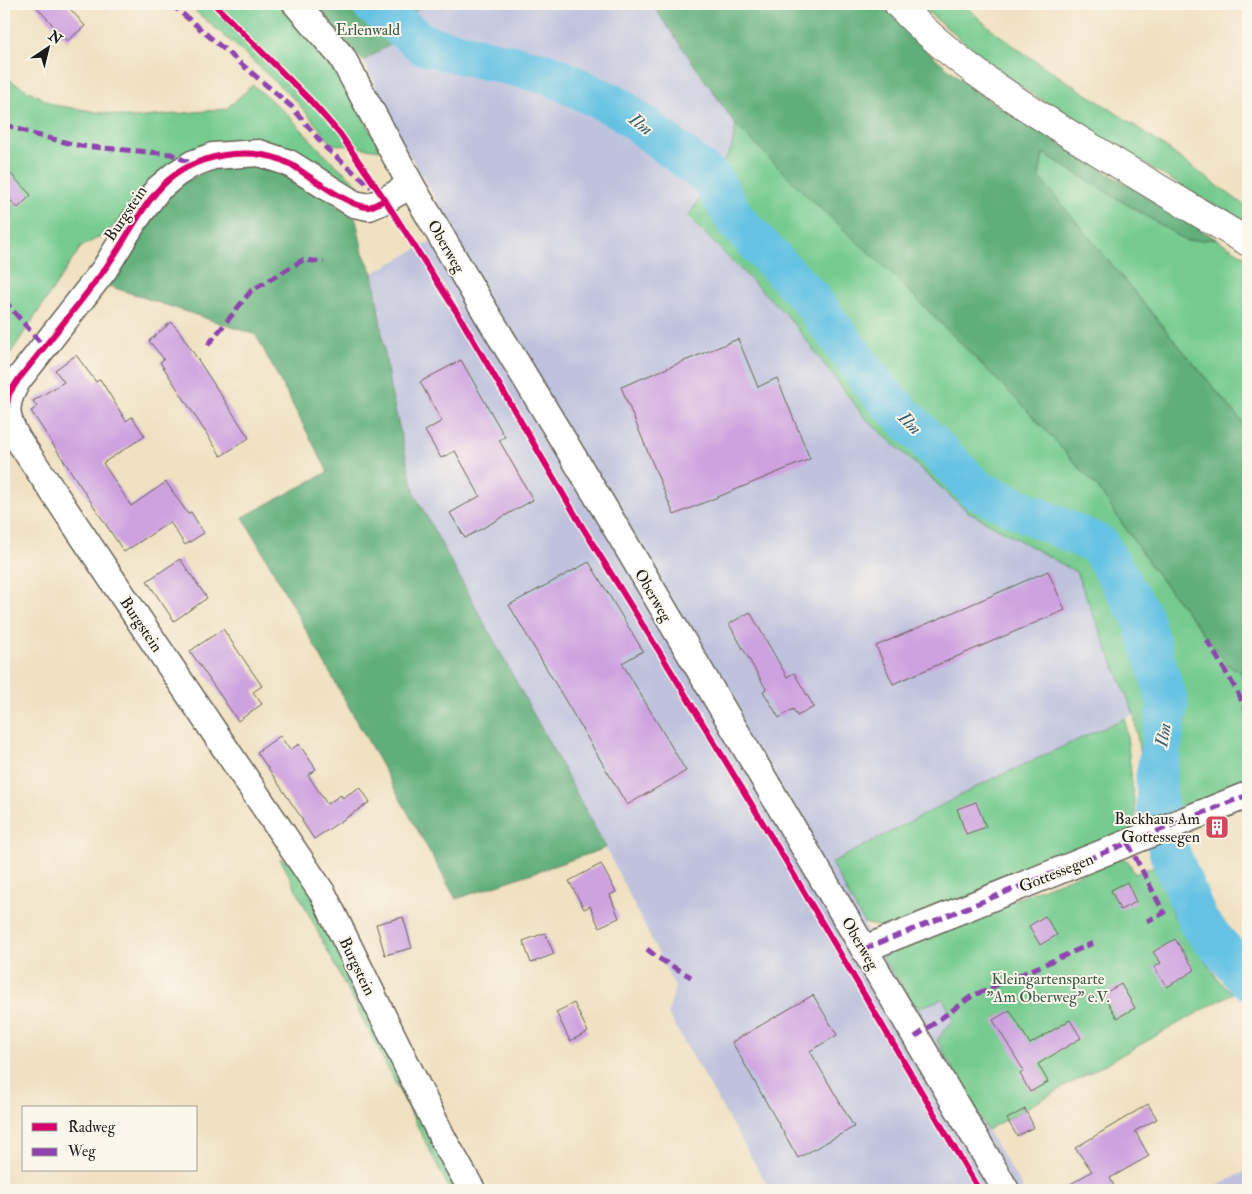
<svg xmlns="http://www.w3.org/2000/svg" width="1252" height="1194" viewBox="0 0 1252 1194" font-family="'IM FELL Double Pica',serif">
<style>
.industrial{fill:#bfc2dd}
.green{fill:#75cb8f;stroke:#487456}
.forest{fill:#60af7a;stroke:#3e664b}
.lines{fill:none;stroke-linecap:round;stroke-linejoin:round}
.river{stroke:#65c2e3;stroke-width:41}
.building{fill:#cda2df}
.minor-casing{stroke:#666156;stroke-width:29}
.secondary-casing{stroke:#666156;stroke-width:30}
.minor{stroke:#fff;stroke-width:26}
.secondary{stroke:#fff;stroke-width:28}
.quiet{stroke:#8e44ad;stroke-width:5;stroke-dasharray:10 5;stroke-linecap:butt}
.cycleway-casing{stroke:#fbf7ec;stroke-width:9}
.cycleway{stroke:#d6006c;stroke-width:6}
.labels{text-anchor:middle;stroke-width:4;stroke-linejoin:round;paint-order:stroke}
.park-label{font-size:16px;fill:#3b5944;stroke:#fbf7ec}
.street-label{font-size:16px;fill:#1c1c1c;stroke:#fbf7ec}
.poi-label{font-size:16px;fill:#1c1c1c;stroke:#fbf7ec;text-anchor:end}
.water-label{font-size:18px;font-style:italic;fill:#395e6c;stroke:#fbf7ec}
</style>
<rect width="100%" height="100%" fill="#fbf7ec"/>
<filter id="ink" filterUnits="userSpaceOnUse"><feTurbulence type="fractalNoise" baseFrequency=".02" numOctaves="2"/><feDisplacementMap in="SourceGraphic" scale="10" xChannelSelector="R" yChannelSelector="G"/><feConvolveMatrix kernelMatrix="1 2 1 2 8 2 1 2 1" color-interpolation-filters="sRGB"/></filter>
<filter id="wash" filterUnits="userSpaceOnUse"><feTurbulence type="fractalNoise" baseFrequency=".0096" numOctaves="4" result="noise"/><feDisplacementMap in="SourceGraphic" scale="20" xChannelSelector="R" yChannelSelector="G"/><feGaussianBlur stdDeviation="1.12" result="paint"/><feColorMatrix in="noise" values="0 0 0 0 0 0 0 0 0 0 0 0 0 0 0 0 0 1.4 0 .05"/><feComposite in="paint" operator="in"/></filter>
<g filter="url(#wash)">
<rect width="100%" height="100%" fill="#f0e1c2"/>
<g class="industrial">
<path d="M421 4H652L736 125 731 150 688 218 790 319 865 418 967 511 1076 572 1134 714 984 783 831 863 882 957 917 1008 943 999 954 1019 937 1040 987 1130 1024 1190H770L668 1014 675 987 606 848 415 495 390 388 373 273 453 229 375 95 374 82 363 61 391 44Z"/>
<path d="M1248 1170V1190H1209Z"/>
</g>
<g class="green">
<path d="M187 4H279L312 35 341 77 381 150 332 144 298 103 241 50Z"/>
<path d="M918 4H963C1012 51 1072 83 1128 121 1169 149 1208 179 1248 208V225L1099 137 1008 78Z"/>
<path d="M4 77 54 105 134 118 226 109 253 85 288 115 327 157 359 185 347 190 265 145 233 141 189 155 133 204 107 233 81 247 4 363Z"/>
<path d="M736 125 802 191 889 271 1027 410 1098 488 1153 569 1229 666 1248 676V781L1228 792 1170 816 1171 793 1169 809 1149 821 1134 714 1076 572 967 511 865 418 790 319 688 217 731 150Z"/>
<path d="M1043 153 1187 241 1216 239 1248 258V429L1039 177Z"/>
<path d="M1125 718 1137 829 889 929 864 923 831 863 984 783Z"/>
<path d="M280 858 299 867 463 1190H450Z"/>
<path d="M1121 858 1128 861 1135 874 1156 865 1174 917 1220 982 1233 993 987 1130 937 1040 954 1019 943 999 917 1008 882 957 887 949Z"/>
</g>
<g class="forest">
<path d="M308 4H421L391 44 363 61Z"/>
<path d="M652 4H882L927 51 979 94 1216 239 1187 241 1043 153 1039 177 1248 429V676L1229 666 1153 569 1098 488 1027 410 889 271 802 191 736 125Z"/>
<path d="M235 159 276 166 311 187 356 219 363 253 373 273 390 388 415 495 606 848 456 899 243 517 328 472 256 335 103 284 175 186Z"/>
</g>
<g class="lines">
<path class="river" d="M372 4 424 45 549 74 621 109 712 179 736 221 810 298 879 391 977 490 1099 545 1142 617 1168 704 1156 777 1157 808 1170 854 1199 923 1248 979"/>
</g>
<g id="blocks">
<g class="building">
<path d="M34 4H66L85 26 67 41Z"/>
<path d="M4 167 31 195 18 208 4 194Z"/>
<path d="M171 322 180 332 249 438 221 456 160 362 164 359 149 341Z"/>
<path d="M738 339 758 387 777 378 810 459 674 515 621 387Z"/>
<path d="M76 355 96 382 100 379 126 421 132 417 145 436 103 463 131 506 166 482 188 514 191 512 204 533 185 545 170 522 124 552 31 411 37 407 33 401 64 382 55 370Z"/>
<path d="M461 360 505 437 499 440 533 500 465 538 450 513 480 496 455 451 441 458 425 431 442 421 420 382Z"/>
<path d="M180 559 207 598 174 621 147 581Z"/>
<path d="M589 562 643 651 622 663 686 771 627 805 509 605Z"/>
<path d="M1048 571 1065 610 893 684 876 646Z"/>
<path d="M750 612 787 677 794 673 814 707 797 716 793 709 779 718 763 691 766 689 729 624Z"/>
<path d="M223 629 262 686 253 692 262 704 238 721 190 651Z"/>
<path d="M280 736 290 750 299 744 316 769 308 775 327 804 341 795 342 798 360 787 370 802 314 839 302 821 303 820 257 752Z"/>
<path d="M976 802 986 827 966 834 957 809Z"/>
<path d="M601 864 616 892 610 895 619 918 599 927 590 906 584 909 569 881Z"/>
<path d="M1127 882 1136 902 1120 910 1111 890Z"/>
<path d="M1045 916 1057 935 1040 945 1029 926Z"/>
<path d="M403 917 412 948 385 955 376 924Z"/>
<path d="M545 933 554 954 531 963 523 941Z"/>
<path d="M1175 939 1195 970 1167 987 1154 967 1161 963 1153 952Z"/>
<path d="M1121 984 1135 1008 1117 1018 1103 994Z"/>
<path d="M813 995 837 1035 810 1051 854 1127 798 1158 732 1042Z"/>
<path d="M574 1003 588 1032 570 1041 556 1012Z"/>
<path d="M1010 1010 1030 1044 1070 1020 1081 1038 1038 1064 1048 1082 1030 1092 1020 1074 1024 1071 993 1020Z"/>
<path d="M1148 1104 1157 1119 1135 1131 1149 1156 1110 1178 1116 1190H1061L1092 1171 1075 1148Z"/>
<path d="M1025 1109 1034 1127 1017 1136 1007 1119Z"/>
</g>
</g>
</g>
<g filter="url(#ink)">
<use href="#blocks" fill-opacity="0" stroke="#666156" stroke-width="1"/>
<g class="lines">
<g class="minor-casing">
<g id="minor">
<path d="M296 4 342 57 411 185 482 306 603 506 1006 1190"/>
<path d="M411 185 385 200 369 207 354 204 289 163 259 153 213 156 192 164 176 174 158 189 135 220 104 270 18 380C4 404 4 415 17 438L323 894 443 1139 472 1190"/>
<path d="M864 949 1245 796H1248"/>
</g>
</g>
<g class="secondary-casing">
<path id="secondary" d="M898 4C953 62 1021 105 1089 146 1142 179 1195 210 1248 242"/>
</g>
<use href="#minor" class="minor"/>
<use href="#secondary" class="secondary"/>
<g class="quiet">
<path d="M171 4 292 107 326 148 371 187"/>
<path d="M4 124 36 135 81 146 171 154 192 164"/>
<path d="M4 300 44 347"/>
<path d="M208 345 251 291 303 260 324 262"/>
<path d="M1207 640 1234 686 1248 713"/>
<path d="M1128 843 1164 913 1147 921"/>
<path d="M647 949 658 958 691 977"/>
<path d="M864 949 1245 796H1248"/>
<path d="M915 1037 972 996 1093 943"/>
</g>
<g class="cycleway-casing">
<g id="cycleway">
<path d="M214 4 309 99 340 134 385 200 461 319 580 523 665 661 787 863 979 1190"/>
<path d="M4 409H6L9 394 18 380C46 345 75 309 102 273 143 218 154 162 233 154 254 152 274 155 292 165 309 176 350 207 368 207 373 207 380 202 385 200"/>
</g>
</g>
<use href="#cycleway" class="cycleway"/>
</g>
</g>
<defs>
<g id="building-square" transform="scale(1.25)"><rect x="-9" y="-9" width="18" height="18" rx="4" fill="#d1495b" stroke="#fbf7ec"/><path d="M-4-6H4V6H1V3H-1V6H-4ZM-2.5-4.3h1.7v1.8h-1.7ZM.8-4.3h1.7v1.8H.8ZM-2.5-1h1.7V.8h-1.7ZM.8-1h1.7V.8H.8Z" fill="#fff"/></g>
</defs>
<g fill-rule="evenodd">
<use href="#building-square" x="1217" y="827"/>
</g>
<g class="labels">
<g class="park-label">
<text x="368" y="35">Erlenwald</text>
<text x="1048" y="984">Kleingartensparte<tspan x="1048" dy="18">"Am Oberweg" e.V.</tspan></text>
</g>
<g class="street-label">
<text transform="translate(125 213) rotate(-56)" y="6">Burgstein</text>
<text transform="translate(447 246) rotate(60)" y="6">Oberweg</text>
<text transform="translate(654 595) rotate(60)" y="6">Oberweg</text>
<text transform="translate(142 624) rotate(56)" y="6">Burgstein</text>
<text transform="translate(1056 872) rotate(-22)" y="6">Gottessegen</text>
<text transform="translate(861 943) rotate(60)" y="6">Oberweg</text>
<text transform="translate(358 966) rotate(64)" y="6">Burgstein</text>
</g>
<g class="poi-label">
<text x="1200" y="824">Backhaus Am<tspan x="1200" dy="18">Gottessegen</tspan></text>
</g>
<g class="water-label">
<text transform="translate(641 124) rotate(38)" y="6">Ilm</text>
<text transform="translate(910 423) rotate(45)" y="6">Ilm</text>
<text transform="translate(1163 735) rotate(-81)" y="6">Ilm</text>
</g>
</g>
<rect width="1252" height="1194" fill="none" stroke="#fbf7ec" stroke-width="20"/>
<rect x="22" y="1106" width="175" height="65" fill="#fbf7ec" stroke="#a29f99"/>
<rect x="32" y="1123" width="25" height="8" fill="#d6006c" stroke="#a29f99"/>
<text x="68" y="1132" font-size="15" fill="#1c1c1c">Radweg</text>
<rect x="32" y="1148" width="25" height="8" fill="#8e44ad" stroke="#a29f99"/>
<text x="68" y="1156" font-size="15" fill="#1c1c1c">Weg</text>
<g transform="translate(48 48) rotate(35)" stroke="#fbf7ec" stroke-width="4" paint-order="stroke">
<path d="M0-4L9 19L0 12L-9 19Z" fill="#1c1c1c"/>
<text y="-8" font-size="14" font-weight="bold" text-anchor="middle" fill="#1c1c1c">N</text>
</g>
</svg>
